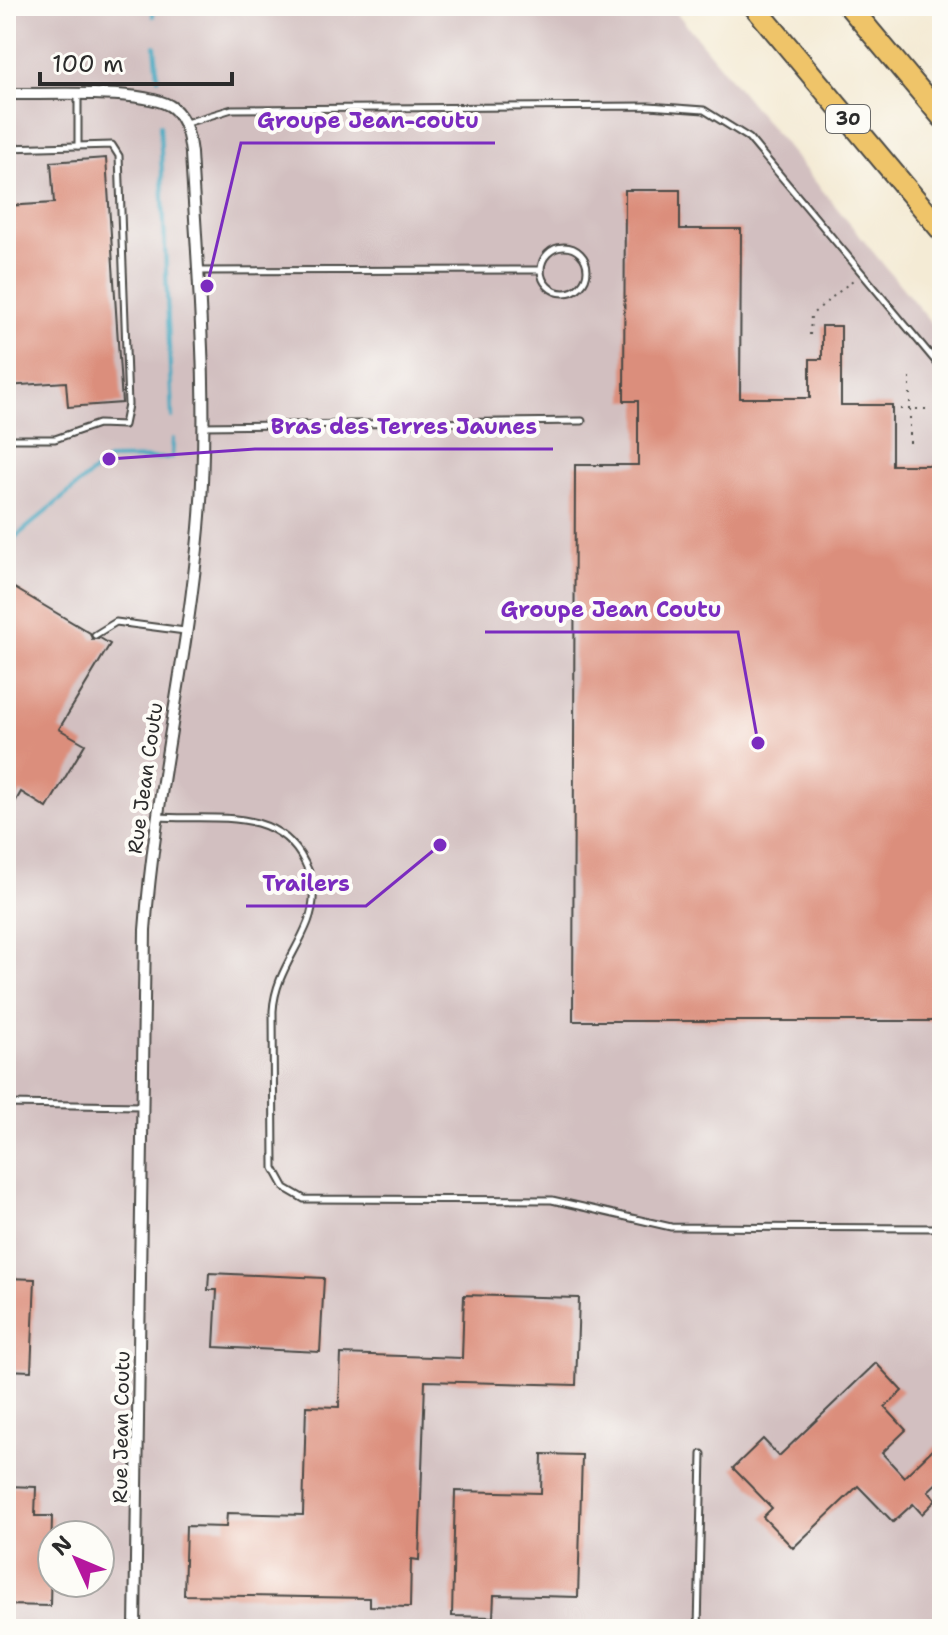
<svg xmlns="http://www.w3.org/2000/svg" width="948" height="1635" viewBox="0 0 948 1635" font-family="'Shantell Sans',sans-serif">
<style>
.industrial{fill:#d2bfc0;fill-rule:evenodd}
.lines{fill:none;stroke-linecap:round;stroke-linejoin:round}
.stream{stroke:#40a7c0;stroke-width:4}
.building{fill:#db8e7b}
.lane-casing{stroke:#494844;stroke-width:9}
.street-casing{stroke:#494844;stroke-width:14}
.highway-casing{stroke:#494844;stroke-width:24}
.path{stroke:#494844;stroke-width:2;stroke-dasharray:2 6;stroke-linecap:butt}
.lane{stroke:#fff;stroke-width:5}
.street{stroke:#fff;stroke-width:10}
.highway{stroke:#efc469;stroke-width:20}
.labels{text-anchor:middle;stroke-width:8;stroke-linejoin:round;paint-order:stroke}
.shield{fill:#fdfcf7;stroke:#6a6a68;stroke-width:2}
.shield-label{font-size:18px;font-weight:bold;fill:#2b2b2b}
.street-label{font-size:20px;fill:#2b2b2b;stroke:#fdfcf7}
.leader{fill:none;stroke:#7b2cbf;stroke-width:3}
.callout-dot{fill:#7b2cbf;stroke:#fdfcf7;stroke-width:3}
.callout-label{font-size:22px;text-anchor:middle;font-weight:bold;fill:#7b2cbf;stroke:#fdfcf7;stroke-width:8;stroke-linejoin:round;paint-order:stroke}
</style>
<rect width="100%" height="100%" fill="#fdfcf7"/>
<filter id="ink" filterUnits="userSpaceOnUse"><feTurbulence type="fractalNoise" baseFrequency=".0125" numOctaves="2"/><feDisplacementMap in="SourceGraphic" scale="16" xChannelSelector="R" yChannelSelector="G"/><feConvolveMatrix kernelMatrix="1 2 1 2 8 2 1 2 1" color-interpolation-filters="sRGB"/></filter>
<filter id="wash" filterUnits="userSpaceOnUse"><feTurbulence type="fractalNoise" baseFrequency=".006" numOctaves="4" result="noise"/><feDisplacementMap in="SourceGraphic" scale="32" xChannelSelector="R" yChannelSelector="G"/><feGaussianBlur stdDeviation="1.8" result="paint"/><feColorMatrix in="noise" values="0 0 0 0 0 0 0 0 0 0 0 0 0 0 0 0 0 1.4 0 .05"/><feComposite in="paint" operator="in"/></filter>
<g filter="url(#wash)">
<rect width="100%" height="100%" fill="#f4ebd5"/>
<path class="industrial" d="M6 6H671L942 336V1629H6ZM52 1535H100V1583H52Z"/>
<g class="lines">
<g class="stream">
<path d="M153 6V16"/>
<path d="M155 46 158 78"/>
<path d="M160 125 172 417"/>
<path d="M6 545 109 459 172 458 173 439"/>
</g>
</g>
<g id="blocks">
<g class="building">
<path d="M106 158 122 403 68 407 66 382 6 386V206L54 203 51 162Z"/>
<path d="M625 190H680V229H741L740 398H810V359H822V326H841V405H892V465H942V1021H573L575 465H638V401H624Z"/>
<path d="M6 583 90 633 92 639 100 638 110 644 59 729 85 744 47 808 21 792 6 818Z"/>
<path d="M209 1273 324 1278 320 1352 214 1347 217 1290H208Z"/>
<path d="M6 1278 35 1279 31 1371 6 1370Z"/>
<path d="M464 1295 579 1298 576 1385 425 1381 419 1560 411 1559 410 1607 370 1606V1598L184 1595 186 1526 226 1527 227 1513 303 1515 306 1406 339 1407 341 1354 462 1358Z"/>
<path d="M876 1363 902 1391 885 1407 906 1430 882 1453 904 1477 936 1446 942 1452V1478L928 1491 936 1500 922 1514 913 1504 893 1522 858 1486 793 1548 763 1517 772 1508 733 1468 763 1439 779 1456Z"/>
<path d="M542 1454 582 1455 578 1597 494 1595 493 1617 452 1616 455 1491 541 1493Z"/>
<path d="M6 1486 36 1487 35 1516H52L50 1606 6 1605Z"/>
</g>
</g>
</g>
<g filter="url(#ink)">
<use href="#blocks" fill-opacity="0" stroke="#494844" stroke-width="2"/>
<g class="lines">
<g class="lane-casing">
<g id="lane">
<path d="M78 95V146"/>
<path d="M186 123 232 109 649 106 704 110 749 138 942 369"/>
<path d="M6 148 112 145 119 156 128 405 124 425 98 424 55 439H6"/>
<circle cx="564" cy="270" r="23"/>
<path d="M197 271 541 270"/>
<path d="M203 426 582 421"/>
<path d="M95 635 116 622 185 631"/>
<path d="M158 817C212 821 277 805 305 863 315 882 316 901 308 922 296 953 275 976 273 1011L274 1168 285 1188 304 1199 552 1200 671 1227 942 1228"/>
<path d="M6 1104 141 1106"/>
<path d="M698 1629 702 1454"/>
</g>
</g>
<g class="street-casing">
<path id="street" d="M6 94C40 95 149 88 173 108 186 119 189 137 191 153 198 277 210 405 199 528 187 663 155 795 145 930L135 1629"/>
</g>
<g class="highway-casing">
<g id="highway">
<path d="M754 6 942 231"/>
<path d="M849 6 942 117"/>
</g>
</g>
<g class="path">
<path d="M810 335 811 315 853 280"/>
<path d="M936 376 942 384"/>
<path d="M892 409H928"/>
<path d="M910 443V372"/>
</g>
<use href="#lane" class="lane"/>
<use href="#street" class="street"/>
<use href="#highway" class="highway"/>
</g>
</g>
<g class="labels">
<rect class="shield" x="826" y="105" width="44" height="28" rx="6"/>
<g class="shield-label">
<text x="848" y="125">30</text>
</g>
<g class="street-label">
<text transform="translate(145 778) rotate(-82)" y="7">Rue Jean Coutu</text>
<text transform="translate(121 1427) rotate(-89)" y="7">Rue Jean Coutu</text>
</g>
</g>
<path class="leader" d="M207 286L241 143H495M109 459L255 449H553M758 743L738 632H485M440 845L366 906H246"/>
<g class="callout-dot">
<circle cx="207" cy="286" r="8"/>
<circle cx="109" cy="459" r="8"/>
<circle cx="758" cy="743" r="8"/>
<circle cx="440" cy="845" r="8"/>
</g>
<g class="callout-label">
<text x="368" y="128">Groupe Jean-coutu</text>
<text x="404" y="434">Bras des Terres Jaunes</text>
<text x="611" y="617">Groupe Jean Coutu</text>
<text x="306" y="891">Trailers</text>
</g>
<rect width="948" height="1635" fill="none" stroke="#fdfcf7" stroke-width="32"/>
<g transform="translate(76 1559) rotate(314)"><circle r="38" fill="#fdfcf7" stroke="#a9a8a5" stroke-width="2"/>
<path d="M0-6L14 30L0 20L-14 30Z" fill="#b5179e"/>
<text y="-12" font-size="22" font-weight="bold" text-anchor="middle" fill="#2b2b2b">N</text>
</g>
<path d="M40 72v12h192v-12" fill="none" stroke="#2b2b2b" stroke-width="4"/>
<text x="52" y="72" font-size="24" fill="#2b2b2b" stroke="#fdfcf7" stroke-width="6" paint-order="stroke">100 m</text>
</svg>
